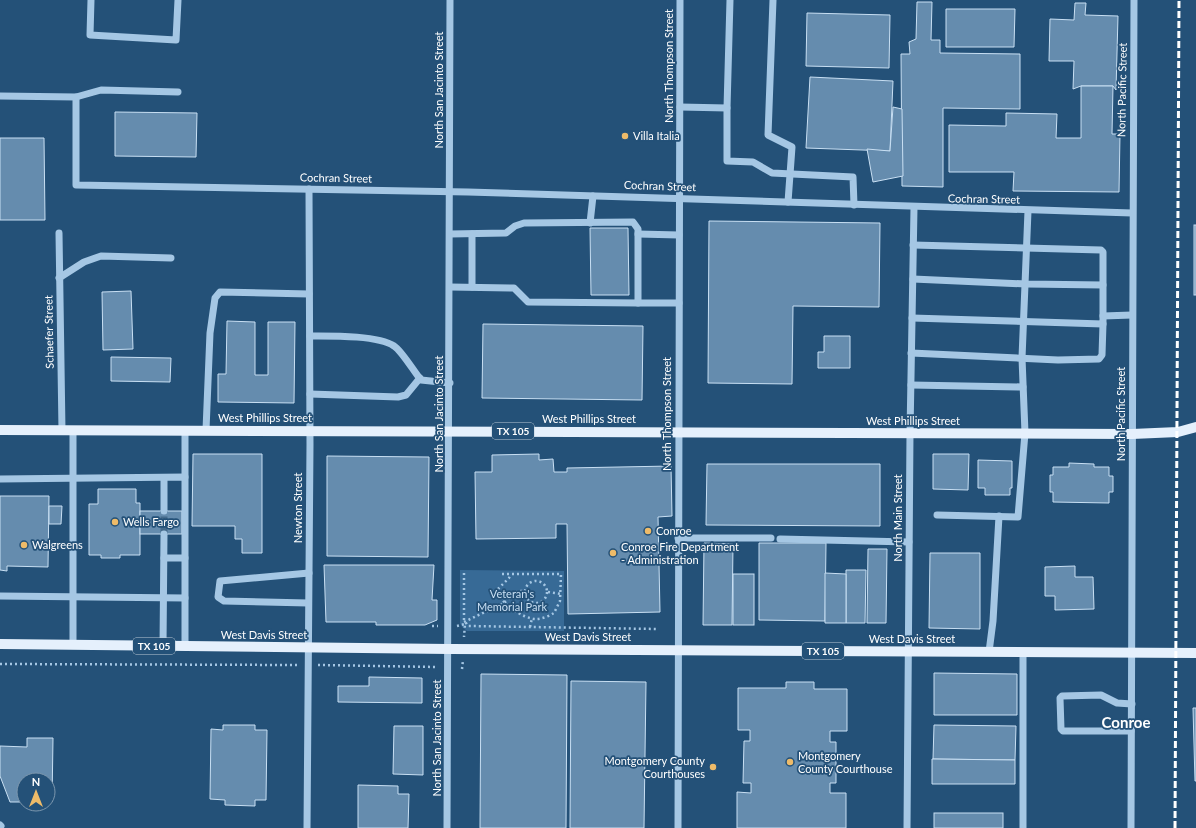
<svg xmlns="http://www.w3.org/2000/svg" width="1196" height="828" viewBox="0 0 1196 828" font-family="Lato,sans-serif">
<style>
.green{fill:#376a96}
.building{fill:#658cae;stroke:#c8dff3}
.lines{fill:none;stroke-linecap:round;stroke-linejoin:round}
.minor-tunnel{stroke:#456b8c;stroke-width:7;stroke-dasharray:7 3.5;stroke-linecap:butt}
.path{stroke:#a5c7e4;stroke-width:2.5;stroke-dasharray:2 3;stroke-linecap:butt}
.minor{stroke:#a5c7e4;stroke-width:7}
.major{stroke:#e5f0fc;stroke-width:10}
.rail{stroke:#fff;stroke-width:3;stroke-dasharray:7 3;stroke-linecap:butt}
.poi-dot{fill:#eebb69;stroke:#245178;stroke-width:1.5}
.labels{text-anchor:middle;stroke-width:3.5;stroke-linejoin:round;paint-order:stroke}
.shield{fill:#245178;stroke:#bdcbd6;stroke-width:1}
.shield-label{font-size:10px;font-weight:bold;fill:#fff}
.street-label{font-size:11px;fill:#fff;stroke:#245178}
.poi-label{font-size:11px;fill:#fff;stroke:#245178;text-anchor:start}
.park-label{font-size:11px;fill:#c8dff3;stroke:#245178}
.district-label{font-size:15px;font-weight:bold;fill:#fff;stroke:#245178}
</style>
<rect width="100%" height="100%" fill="#245178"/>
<path class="green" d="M460 570 564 571V631H467L462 627 460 623Z"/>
<g class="building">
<path d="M917 2H932L931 40H940V53L1020 54V109L943 108V187L902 186 901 54H910L909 42 916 39Z"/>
<path d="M1075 3H1086L1085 15 1118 16 1116 90 1113 86H1081L1073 89 1074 61H1049L1050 19 1074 20Z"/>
<path d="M946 9H1015L1014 47H946Z"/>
<path d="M807 13 890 15 889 68 806 66Z"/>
<path d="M810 77 893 81 890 151 806 148Z"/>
<path d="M1081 86H1113L1112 134H1120L1119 192 1013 191 1014 172H949V125L1006 126V113L1057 114 1056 138H1081Z"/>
<path d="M893 107 902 109 903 176 873 182 867 149 890 151Z"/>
<path d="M115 112 197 113 196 157 115 156Z"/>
<path d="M0 138H44L45 220H0Z"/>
<path d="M709 221 880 223 879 307 793 306 792 384 708 383Z"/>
<rect x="1194" y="225" width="2" height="70"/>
<path d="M590 228H628L629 295H591Z"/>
<path d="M131 291 133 349 103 350 102 292Z"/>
<path d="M227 321 255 322V375H268V322H295L294 403 218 402V374H226Z"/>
<path d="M483 324 643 326 642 400 482 398Z"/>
<path d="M824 336H850V368H818V352H824Z"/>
<path d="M111 357 171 358 170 382 111 381Z"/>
<path d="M193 454H262V553H242V539H235V526H192Z"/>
<path d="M539 454V460L553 459 554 472H567V468L671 466 672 516 658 517 660 612 568 614 567 524H556V538L476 539 475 472H492V455Z"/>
<path d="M933 454H969L968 490 933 489Z"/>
<path d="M327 456 429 457 428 557 327 556Z"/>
<path d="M978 460 1012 461V488H1010V495H985V488H978Z"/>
<path d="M1069 463 1094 464V467H1109V476H1113V492H1109V503L1053 502V492H1050V475H1053V467H1069Z"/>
<path d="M707 464H880V526L706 525Z"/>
<path d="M98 489H136V503H140V555H120V558H101V555H89V504H98Z"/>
<path d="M0 496H49L48 567 7 566V571L0 570Z"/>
<path d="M49 506H62L61 524H49Z"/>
<rect x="140" y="511" width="42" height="23"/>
<path d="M704 543 733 544 732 625H703Z"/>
<path d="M759 543H826L825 621 759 620Z"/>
<path d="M868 549H887L886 623H867Z"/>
<path d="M930 553H980V629L929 628Z"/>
<path d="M324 565H434L432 600H437V620L425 625H376V622H326Z"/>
<path d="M1075 566V577H1093L1094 609 1055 610V596H1045V567Z"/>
<path d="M846 570H866L865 623H846Z"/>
<path d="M825 573 846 574V623H825Z"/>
<rect x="733" y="574" width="21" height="51"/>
<path d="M934 673 1017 674V715H934Z"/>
<path d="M481 674 567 675 566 828H480Z"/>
<path d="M369 677 422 678V703L338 702V686H369Z"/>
<path d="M571 681 646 682 644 828H570Z"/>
<path d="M786 682H814V689H847V731H830V742H836V783H830V793H846V828H737V792L751 793V783H743L744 741H750V730H738V688H786Z"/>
<path d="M1193 708H1196V781H1195Z"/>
<path d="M223 725H255V730H267L266 800H255V806L225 805V800L210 799 211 729 223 730Z"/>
<path d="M934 725 1016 726 1015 760 933 759Z"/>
<path d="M394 726H423V775L393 774Z"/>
<path d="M27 738H53L52 802H48V780H24V802H10L0 776V746L27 747Z"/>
<path d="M932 759 1015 760V784H932Z"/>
<path d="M358 785 398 786V794H409L408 828H358Z"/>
<rect x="934" y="813" width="69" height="15"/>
</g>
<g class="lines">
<path class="minor-tunnel" d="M164 534V511"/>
<g class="path">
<path d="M464 573V620L468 626 657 629"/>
<path d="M502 574H561L560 601 554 613C549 616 542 619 536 619 524 619 498 603 498 589L509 578 511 574"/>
<circle cx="536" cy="592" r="11"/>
<path d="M548 592 561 594"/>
<path d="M464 622 504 603 518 591H524"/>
<path d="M432 626H438"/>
<path d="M457 626 465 624 464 637"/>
<path d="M530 627 532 618"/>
<path d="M0 664 297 665"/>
<path d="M318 665 437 667"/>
<path d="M462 669 463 660"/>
</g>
<g class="minor">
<path d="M91 0 90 35 176 40 178 0"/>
<path d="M773 0 768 135 792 147 788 202"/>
<path d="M0 96 76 97V185L468 192 1132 213"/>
<path d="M76 97 101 90 178 92"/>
<path d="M680 107 727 108 730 0"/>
<path d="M727 108V161L753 162 772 173 853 177 854 205"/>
<path d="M590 223 593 196"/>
<path d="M59 233 62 430"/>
<path d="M450 234 506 233 515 226 524 223 633 222 638 229V303L528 302 514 288 450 287"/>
<path d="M638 234 679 235"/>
<path d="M59 278 84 262 101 256 171 258"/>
<path d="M913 279 1026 284 1103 285V252L1101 250 913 245"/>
<path d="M472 287V234"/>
<path d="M638 303H679"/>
<path d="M1103 316 1132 315"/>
<path d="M912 318 1103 324V285"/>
<path d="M310 336C330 336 378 335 394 346 402 351 414 372 421 380L450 383"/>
<path d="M911 353 1058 360 1099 359 1102 355 1103 324"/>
<path d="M911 385 1023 387"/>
<path d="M310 394 398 397 406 395 420 378"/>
<path d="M185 430V477"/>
<path d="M206 430 210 333 215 298 220 292 309 294"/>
<path d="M164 478V511"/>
<path d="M0 479 185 477V598L0 596"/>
<path d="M937 515 1018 517 1025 433 1022 358 1028 211"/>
<path d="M678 538H771"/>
<path d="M780 539 909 542"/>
<path d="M164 558H185"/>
<path d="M185 598V646"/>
<path d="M308 603 224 601 218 597 220 581 309 573"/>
<path d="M73 645V430"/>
<path d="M163 646 164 534"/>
<path d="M989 652 993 621 999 516"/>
<path d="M1023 652V828"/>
<path d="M1131 731H1063L1061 729 1060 698 1062 696 1101 695 1117 703 1132 704"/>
<path d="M0 825 1 826"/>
<path d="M307 828 310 444 309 189"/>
<path d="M447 828 450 0"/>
<path d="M678 828 680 0"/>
<path d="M907 828 910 433 914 208"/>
<path d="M1131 828 1134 0"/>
</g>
<g class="major">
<path d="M0 430 1132 434 1178 432 1196 427"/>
<path d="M0 644 449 649 1196 653"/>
</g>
<path class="rail" d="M1175 828 1179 0"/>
</g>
<g class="poi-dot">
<circle cx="625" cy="136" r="4"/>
<circle cx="115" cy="522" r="4"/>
<circle cx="648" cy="531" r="4"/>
<circle cx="24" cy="545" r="4"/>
<circle cx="613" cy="553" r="4"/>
<circle cx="790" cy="762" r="4"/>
<circle cx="713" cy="767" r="4"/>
</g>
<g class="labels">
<g class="shield">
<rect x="492" y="423" width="42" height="16" rx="3"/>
<rect x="133" y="638" width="42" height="16" rx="3"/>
<rect x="802" y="643" width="42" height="16" rx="3"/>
</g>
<g class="shield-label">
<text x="513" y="435">TX 105</text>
<text x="154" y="650">TX 105</text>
<text x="823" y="655">TX 105</text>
</g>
<g class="street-label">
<text transform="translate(669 66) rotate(-90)" y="4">North Thompson Street</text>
<text transform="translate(439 90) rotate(-90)" y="4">North San Jacinto Street</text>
<text transform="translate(1122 90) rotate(-89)" y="4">North Pacific Street</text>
<text transform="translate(336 178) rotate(1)" y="4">Cochran Street</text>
<text transform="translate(660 186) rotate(2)" y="4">Cochran Street</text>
<text transform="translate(984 199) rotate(1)" y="4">Cochran Street</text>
<text transform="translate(49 332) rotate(-91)" y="4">Schaefer Street</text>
<text transform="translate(439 414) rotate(-90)" y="4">North San Jacinto Street</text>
<text transform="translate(667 414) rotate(-90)" y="4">North Thompson Street</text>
<text transform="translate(1121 414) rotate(-90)" y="4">North Pacific Street</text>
<text x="265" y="422">West Phillips Street</text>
<text x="589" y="423">West Phillips Street</text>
<text x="913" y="425">West Phillips Street</text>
<text transform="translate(298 508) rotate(-90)" y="4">Newton Street</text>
<text transform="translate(898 518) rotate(-90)" y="4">North Main Street</text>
<text x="264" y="639">West Davis Street</text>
<text x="588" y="641">West Davis Street</text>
<text x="912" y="643">West Davis Street</text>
<text transform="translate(437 738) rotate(-90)" y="4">North San Jacinto Street</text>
</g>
<g class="poi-label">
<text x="633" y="140">Villa Italia</text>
<text x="123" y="526">Wells Fargo</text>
<text x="656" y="535">Conroe</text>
<text x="32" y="549">Walgreens</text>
<text x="621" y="551">Conroe Fire Department<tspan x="621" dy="13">- Administration</tspan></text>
<text x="798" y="760">Montgomery<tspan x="798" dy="13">County Courthouse</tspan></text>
<text x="705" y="765" text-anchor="end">Montgomery County<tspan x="705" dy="13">Courthouses</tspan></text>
</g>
<g class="park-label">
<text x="512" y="598">Veteran's<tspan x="512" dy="13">Memorial Park</tspan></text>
</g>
<g class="district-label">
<text x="1126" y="728">Conroe</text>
</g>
</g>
<g transform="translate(36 792)"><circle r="19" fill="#245178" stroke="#7c97ae"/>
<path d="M0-3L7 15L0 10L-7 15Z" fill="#eebb69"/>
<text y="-6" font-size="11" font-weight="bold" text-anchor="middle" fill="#ffffff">N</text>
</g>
</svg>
